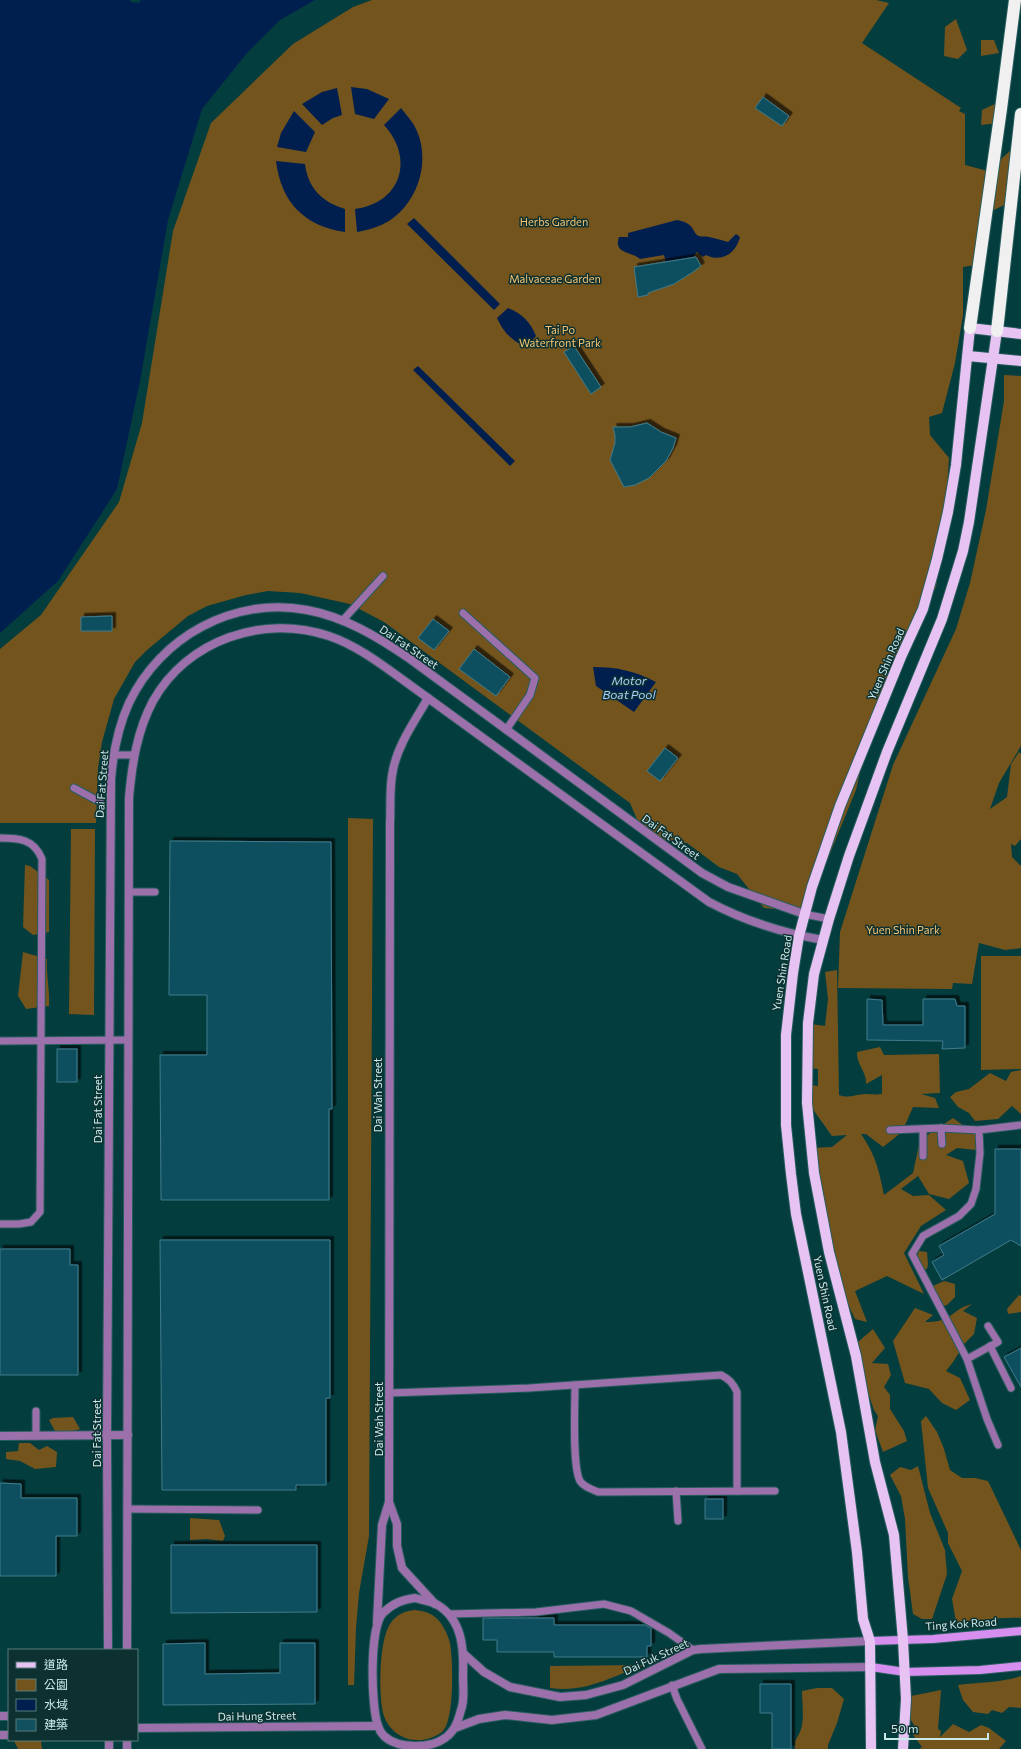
<svg xmlns="http://www.w3.org/2000/svg" width="1021" height="1749" viewBox="0 0 1021 1749" font-family="Commissioner,'Noto Sans TC',sans-serif">
<style>
.green{fill:#74541d}
.water{fill:#001f4f}
.building{fill:#10505f;stroke:#3f7b8b;filter:url(#shadow)}
.lines{fill:none;stroke-linecap:round;stroke-linejoin:round}
.service-casing{stroke:#285c5d;stroke-width:9}
.minor-casing{stroke:#285c5d;stroke-width:10}
.tertiary-casing{stroke:#285c5d;stroke-width:10}
.secondary-casing{stroke:#285c5d;stroke-width:10}
.primary-casing{stroke:#285c5d;stroke-width:12}
.motorway-casing{stroke:#285c5d;stroke-width:14}
.service{stroke:#9c70ab;stroke-width:7}
.minor{stroke:#9c70ab;stroke-width:8}
.tertiary{stroke:#9c70ab;stroke-width:8}
.secondary{stroke:#d68fee;stroke-width:8}
.primary{stroke:#e6c3f3;stroke-width:10}
.motorway{stroke:#f0f0f0;stroke-width:12}
.labels{text-anchor:middle;stroke-width:3;stroke-linejoin:round;paint-order:stroke}
.park-label{font-size:11px;fill:#f8c473;stroke:#0d3131}
.street-label{font-size:11px;fill:#caeaea;stroke:#0d3131}
.water-label{font-size:12px;font-style:italic;fill:#abccfd;stroke:#0d3131}
</style>
<defs>
<filter id="shadow"><feDropShadow dx="3.5" dy="-3.5" stdDeviation="0" flood-color="#0009"/></filter>
</defs>
<rect width="100%" height="100%" fill="#043d3e"/>
<g class="green">
<path d="M372 0H876L889 3 862 43 961 108 959 111 965 114V165L988 171 1011 150 1006 204 980 217 976 265 963 267V315L955 363 942 413 929 417 930 435 949 458 944 534 936 587 873 715 856 790 806 912 764 908 737 874 719 867 687 843 663 840 639 824 630 803 384 622 350 604 300 593 268 591 246 595 207 606 188 616 147 650 135 662 114 699 102 742 98 768 96 823H0V649L41 615 119 502 142 423 173 231 211 123 293 44 353 7Z"/>
<path d="M956 19 967 50 958 59 944 56 945 27Z"/>
<path d="M981 40H994L999 53 981 56Z"/>
<path d="M995 104 1006 111V122L981 125 982 110Z"/>
<path d="M1004 375 1021 376V746L999 783 990 809 1007 797 1011 764 1019 752 1021 754V839L1015 846 1011 844 1012 857 1021 866V948L1005 950 979 943 972 984 953 983 952 989 838 988 840 932 893 765 956 629 970 583 986 510 1004 401Z"/>
<path d="M348 818 373 819 369 1536 359 1593 356 1628 354 1685H348Z"/>
<path d="M71 829H95L94 1015 69 1014Z"/>
<path d="M25 865 30 866 49 880V932L33 935 23 927Z"/>
<path d="M23 952 47 959C46 975 50 990 49 1006L26 1009 18 996Z"/>
<path d="M981 956H1021V1069L981 1070Z"/>
<path d="M837 970 839 1095C849 1099 856 1094 865 1094 871 1094 876 1095 882 1094V1075L866 1084C867 1072 856 1064 857 1052L880 1047 884 1055 939 1054 940 1093 921 1094 935 1098 939 1108 913 1107 902 1132 883 1147 866 1134H861C876 1156 879 1170 884 1195L913 1173 920 1140 953 1118 975 1134 976 1150 957 1148 946 1155 963 1161 969 1183 949 1199 929 1194 918 1176 901 1189 913 1196 929 1195 946 1210 921 1226 904 1253 924 1294 887 1276 855 1291 867 1322 855 1319 843 1293 811 1148 832 1147 847 1135 832 1136 812 1108 803 1084 818 1086V1069L802 1067 803 1032 811 1024 825 1026 828 999 825 972Z"/>
<path d="M1021 1070V1114L1012 1106 998 1119 975 1121 969 1113 958 1107 950 1097 956 1092 969 1089 990 1073 1006 1081 1011 1072Z"/>
<path d="M919 1251 927 1252 928 1264 927 1269 918 1271 913 1263Z"/>
<path d="M944 1281 955 1284V1297L947 1305 937 1307 933 1302V1286Z"/>
<path d="M1019 1295 1021 1296V1312L1008 1314 1007 1309Z"/>
<path d="M972 1304 963 1311 977 1318 974 1334 965 1343 953 1362 946 1371 960 1378 970 1400 956 1410 942 1403 929 1389 905 1383 893 1341 915 1308 933 1315 925 1322C933 1322 944 1321 950 1316 960 1309 959 1308 972 1304Z"/>
<path d="M873 1329 885 1348 872 1363 888 1364 891 1375 884 1387 890 1395V1409L904 1431 907 1441 883 1452 875 1430 878 1416 874 1410 863 1378V1366L857 1347 858 1342Z"/>
<path d="M926 1416 937 1432 944 1449 950 1470 962 1478H975L988 1481 1021 1550V1618C999 1617 978 1621 956 1622L952 1599 962 1571 948 1543V1533L928 1488 921 1421Z"/>
<path d="M73 1417 80 1429 67 1433H56L49 1420 53 1418Z"/>
<path d="M19 1443H30L39 1450 47 1446 57 1452 56 1467 35 1469 20 1461 6 1459V1452L18 1451Z"/>
<path d="M918 1466 930 1513 945 1550 947 1574 932 1619H922L913 1614 908 1577 905 1519 901 1496 890 1475 900 1467 911 1470Z"/>
<path d="M190 1518 219 1520 225 1536 223 1541 207 1539 190 1540Z"/>
<path d="M415 1610C422 1611 429 1612 435 1617 442 1622 448 1635 450 1643 453 1660 455 1721 442 1732 435 1737 425 1741 416 1740 402 1740 388 1729 384 1716 378 1697 379 1640 390 1624 397 1614 404 1611 415 1610Z"/>
<path d="M644 1665C610 1677 587 1693 550 1688V1666Z"/>
<path d="M1021 1676V1708L1009 1707 1002 1713 992 1710 988 1714 973 1712 963 1700 958 1685C979 1682 1001 1683 1021 1676Z"/>
<path d="M817 1688H832L844 1699 837 1723 828 1745V1749H795C795 1737 796 1741 800 1732 805 1721 802 1703 802 1691Z"/>
<path d="M941 1690 938 1729 941 1731 940 1737 953 1724 969 1732 981 1725 989 1728 1006 1741 999 1749H919L922 1747 911 1732 914 1725 909 1717 911 1696Z"/>
<path d="M14 1741H41L42 1749H18Z"/>
</g>
<g class="water">
<path d="M0 0H130L131 2 139 3 141 0H315L280 20 247 53 202 109 168 220 140 381 117 489 58 581 0 633Z"/>
<path d="M351 87 367 89 389 99 374 119 355 114Z"/>
<path d="M337 88 342 115 333 118 322 125 302 104 322 92Z"/>
<path d="M401 108C405 113 410 119 414 125 432 157 420 201 389 221 379 227 368 230 357 232L355 209C401 203 415 159 384 125Z"/>
<path d="M294 111 315 132 306 152 277 147 281 133Z"/>
<path d="M276 161 305 164C308 188 322 202 345 209V232C304 226 281 202 276 161Z"/>
<path d="M414 218 500 304 494 310 407 224Z"/>
<path d="M677 220C696 223 692 234 699 236 702 237 706 236 709 237 715 238 721 240 728 242L736 234 740 237C736 253 722 263 706 255L703 257 697 252 693 257 666 262 664 255 640 259C631 251 613 254 619 237H628V233Z"/>
<path d="M508 308C522 314 530 321 536 336L526 347C511 340 504 333 497 318Z"/>
<path d="M418 366 515 461 510 466 413 370Z"/>
<path d="M593 667C617 667 635 671 656 682L634 712 596 686Z"/>
</g>
<g class="building">
<path d="M763 97 789 116 782 126 755 108Z"/>
<path d="M696 257 701 266 693 272 674 284 648 293V295L638 297 634 267Z"/>
<path d="M574 346 601 387 591 394 564 352Z"/>
<path d="M647 423 661 432 676 438 673 448 666 461 649 478 635 485 624 487 610 460 615 443V435L613 427H630Z"/>
<path d="M112 616V631H81V617Z"/>
<path d="M433 619 449 631 434 650 418 638Z"/>
<path d="M474 649 510 677 496 696 459 669Z"/>
<path d="M665 748 678 758 660 781 647 771Z"/>
<path d="M170 841 331 842 332 1109H329V1200H161L160 1055H207V995H169Z"/>
<path d="M867 999 882 1000 883 1025H923V999H955L957 1006H965V1048L942 1049 943 1041 867 1040Z"/>
<rect x="57" y="1049" width="20" height="33"/>
<path d="M995 1149H1021V1246L1011 1240 942 1280 932 1262 944 1255 939 1246 995 1214Z"/>
<path d="M160 1240H330V1398H326V1485H296V1490H162Z"/>
<path d="M0 1249H70V1265H78V1375H0Z"/>
<path d="M1021 1348V1387L1004 1357Z"/>
<path d="M0 1483 21 1484V1498H77V1536H56V1576H0Z"/>
<rect x="705" y="1499" width="18" height="20"/>
<path d="M171 1545H317V1612L171 1613Z"/>
<path d="M483 1618H554V1625H645L651 1628V1646H647V1657H554V1652H497V1640H483Z"/>
<path d="M205 1643V1674L280 1673V1643H315V1704L163 1705V1644Z"/>
<path d="M760 1684H791V1749H772V1713H760Z"/>
</g>
<g class="lines">
<g class="service-casing">
<g id="service">
<path d="M463 613 535 678 530 695 506 730"/>
<path d="M343 620 383 576"/>
<path d="M114 755H134"/>
<path d="M74 788 100 802"/>
<path d="M0 838C19 838 34 839 42 859L40 1212 31 1222 19 1224H0"/>
<path d="M129 892H155"/>
<path d="M804 914 829 919"/>
<path d="M0 1041 128 1040"/>
<path d="M941 1128 942 1144"/>
<path d="M923 1129V1156"/>
<path d="M890 1130 941 1128 979 1130"/>
<path d="M990 1346 1011 1388"/>
<path d="M967 1359 998 1342 988 1326"/>
<path d="M575 1385C575 1404 572 1467 580 1481 584 1487 591 1489 598 1492L775 1491"/>
<path d="M389 1393 529 1388 721 1375C729 1379 733 1383 737 1392V1491"/>
<path d="M36 1411V1436"/>
<path d="M998 1445 987 1419 967 1359 912 1254 923 1236 959 1216 971 1204 976 1189 980 1153 979 1130 1021 1125"/>
<path d="M676 1491 678 1521"/>
<path d="M128 1509 258 1510"/>
<path d="M449 1614 536 1612 604 1604 631 1611 669 1633 693 1650"/>
<path d="M672 1685 677 1699 702 1749"/>
</g>
</g>
<g class="minor-casing">
<g id="minor">
<path d="M428 698C415 721 398 744 393 770 389 787 391 806 390 823L389 1502 397 1524V1546L402 1568 435 1604"/>
<path d="M0 1436 128 1435"/>
<path d="M415 1598C422 1600 430 1601 436 1604 463 1619 464 1650 463 1676 463 1687 465 1700 461 1710 458 1721 455 1731 445 1738 430 1749 398 1749 384 1736 382 1734 379 1729 378 1726 371 1707 369 1627 383 1613 393 1603 402 1600 415 1598Z"/>
<path d="M377 1622 382 1525 389 1502"/>
<path d="M464 1654 484 1672 510 1687 560 1697 586 1695 623 1685 693 1650 701 1649 870 1641"/>
<path d="M137 1728 378 1726"/>
<path d="M455 1728 479 1719 505 1715 552 1720 596 1715 719 1669 871 1667"/>
</g>
</g>
<g class="tertiary-casing">
<g id="tertiary">
<path d="M108 1650 107 1435 111 780C113 753 118 727 129 703 160 637 234 596 307 610 345 617 378 637 410 659L702 873 728 887 804 914"/>
<path d="M127 1650 129 798C132 764 137 731 153 701 187 640 263 614 329 636 355 645 377 661 399 677L709 902C745 921 783 933 823 940"/>
<path d="M0 1716H9"/>
<path d="M0 1735H9"/>
<path d="M109 1740V1749"/>
<path d="M127 1749V1740"/>
</g>
</g>
<g class="secondary-casing">
<g id="secondary">
<path d="M870 1641 933 1639 1021 1631"/>
<path d="M871 1667 905 1672 980 1670 1021 1666"/>
</g>
</g>
<g class="primary-casing">
<g id="primary">
<path d="M968 356 1021 361"/>
<path d="M871 1749 870 1641 863 1619 857 1552 841 1432 796 1214 791 1174 786 1125V1035L793 973 799 936 812 887 840 806 901 657 923 609 937 559 948 512 956 465 970 328 1021 334"/>
<path d="M903 1749 906 1699 903 1640 894 1535 875 1462 856 1356 829 1252 814 1173 807 1103 808 1023 814 974 829 919 849 856 887 752 942 619 963 551 969 522 997 331"/>
</g>
</g>
<g class="motorway-casing">
<g id="motorway">
<path d="M970 328 1001 109 1015 0"/>
<path d="M997 331 1021 114"/>
</g>
</g>
<use href="#service" class="service"/>
<use href="#minor" class="minor"/>
<use href="#tertiary" class="tertiary"/>
<use href="#secondary" class="secondary"/>
<use href="#primary" class="primary"/>
<use href="#motorway" class="motorway"/>
</g>
<g class="labels">
<g class="park-label">
<text x="554" y="226">Herbs Garden</text>
<text x="555" y="283">Malvaceae Garden</text>
<text x="560" y="334">Tai Po<tspan x="560" dy="13">Waterfront Park</tspan></text>
<text x="903" y="934">Yuen Shin Park</text>
</g>
<g class="street-label">
<text transform="translate(409 647) rotate(34)" y="4">Dai Fat Street</text>
<text transform="translate(886 664) rotate(-67)" y="4">Yuen Shin Road</text>
<text transform="translate(102 784) rotate(-86)" y="4">Dai Fat Street</text>
<text transform="translate(671 837) rotate(36)" y="4">Dai Fat Street</text>
<text transform="translate(782 973) rotate(-81)" y="4">Yuen Shin Road</text>
<text transform="translate(378 1095) rotate(-90)" y="4">Dai Wah Street</text>
<text transform="translate(98 1109) rotate(-90)" y="4">Dai Fat Street</text>
<text transform="translate(825 1293) rotate(78)" y="4">Yuen Shin Road</text>
<text transform="translate(379 1419) rotate(-90)" y="4">Dai Wah Street</text>
<text transform="translate(97 1433) rotate(-90)" y="4">Dai Fat Street</text>
<text transform="translate(961 1624) rotate(-4)" y="4">Ting Kok Road</text>
<text transform="translate(656 1657) rotate(-25)" y="4">Dai Fuk Street</text>
<text transform="translate(257 1716) rotate(-1)" y="4">Dai Hung Street</text>
</g>
<g class="water-label">
<text x="629" y="685">Motor<tspan x="629" dy="14">Boat Pool</tspan></text>
</g>
</g>
<rect x="8" y="1649" width="130" height="92" fill="#0d3131" stroke="#597b7b"/>
<rect x="16" y="1662" width="20" height="6" fill="#e6c3f3" stroke="#597b7b"/>
<text x="44" y="1669" font-size="12" fill="#caeaea">道路</text>
<rect x="16" y="1679" width="20" height="12" fill="#74541d" stroke="#597b7b"/>
<text x="44" y="1689" font-size="12" fill="#caeaea">公園</text>
<rect x="16" y="1699" width="20" height="12" fill="#001f4f" stroke="#597b7b"/>
<text x="44" y="1709" font-size="12" fill="#caeaea">水域</text>
<rect x="16" y="1719" width="20" height="12" fill="#10505f" stroke="#597b7b"/>
<text x="44" y="1729" font-size="12" fill="#caeaea">建築</text>
<path d="M885 1733v6h103v-6" fill="none" stroke="#caeaea" stroke-width="2"/>
<text x="891" y="1733" font-size="12" fill="#caeaea" stroke="#0d3131" stroke-width="3" paint-order="stroke">50 m</text>
</svg>
